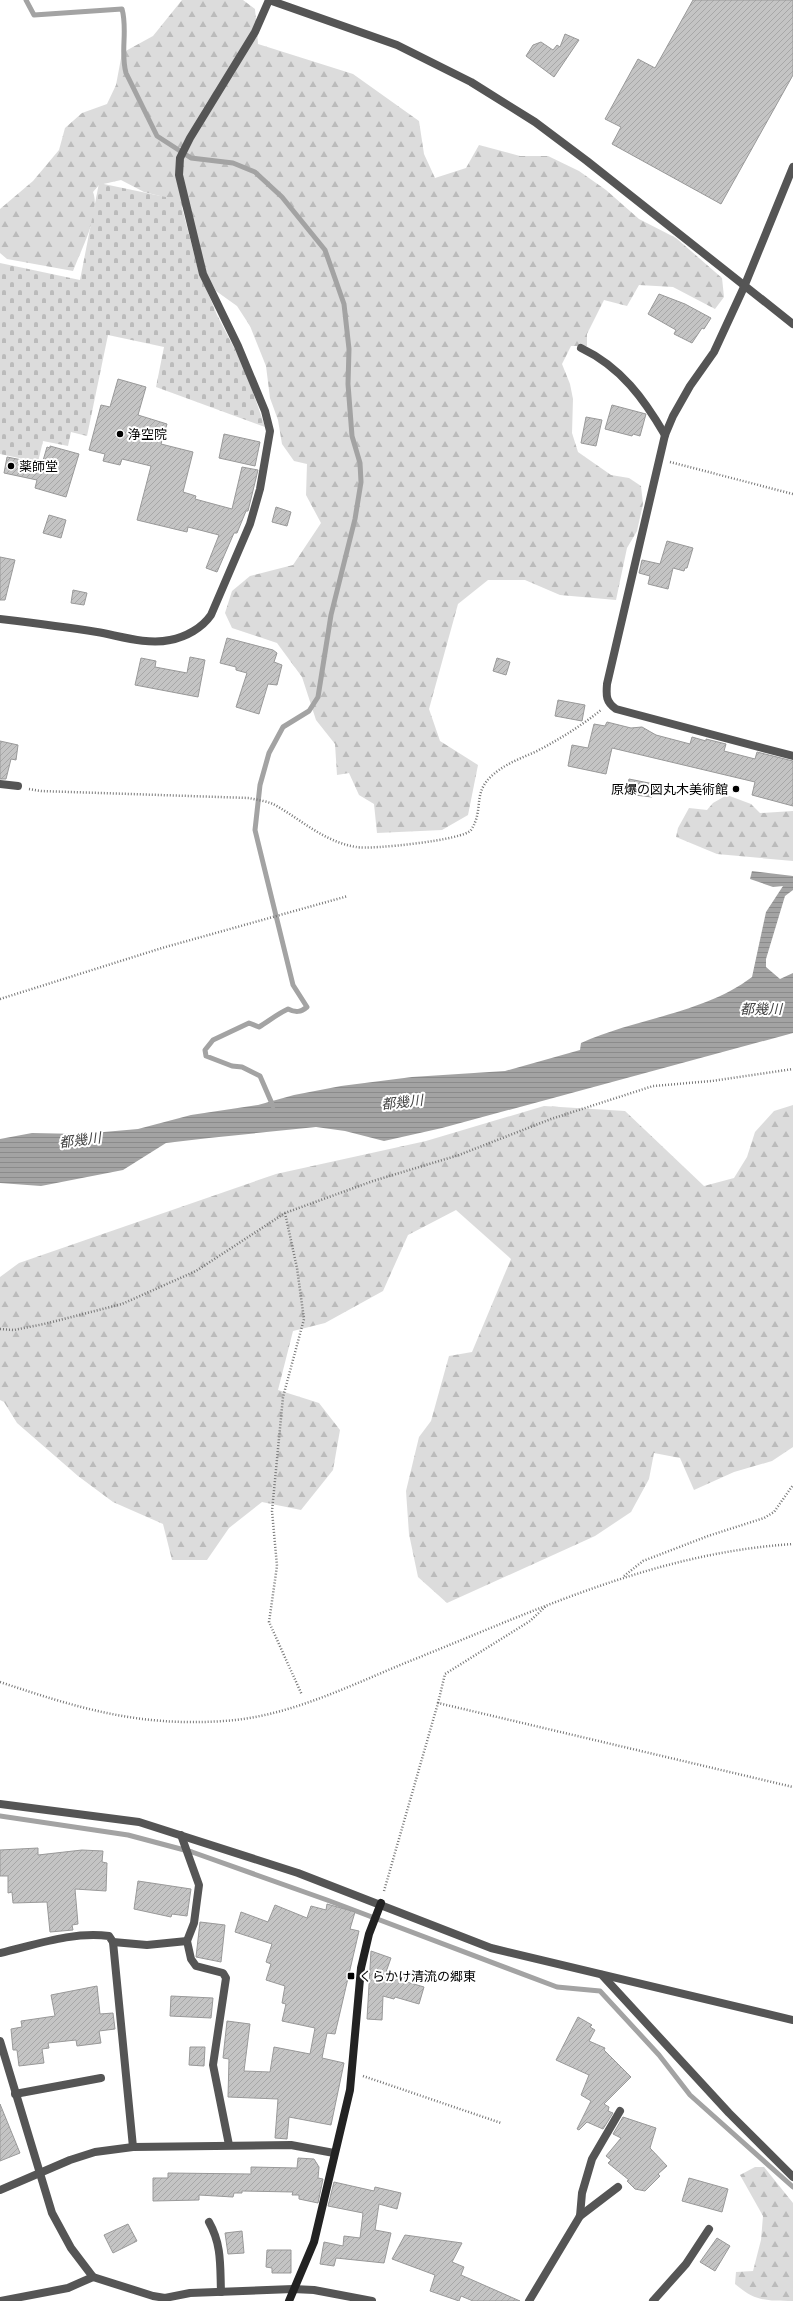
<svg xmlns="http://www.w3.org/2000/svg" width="793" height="2301" viewBox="0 0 793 2301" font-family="'Roboto Condensed','Noto Sans JP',sans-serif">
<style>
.forest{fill:url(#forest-firs)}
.cemetery{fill:url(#cemetery-stones)}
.water{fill:url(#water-rules)}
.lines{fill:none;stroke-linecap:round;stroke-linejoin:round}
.stream{stroke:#a3a3a3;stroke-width:5}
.building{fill:url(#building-hatch);stroke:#999}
.path{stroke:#777;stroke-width:2.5;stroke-dasharray:1 2;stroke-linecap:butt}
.lane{stroke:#555;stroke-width:8}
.street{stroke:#555;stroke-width:8}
.secondary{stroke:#222;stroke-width:8}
.poi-dot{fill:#000;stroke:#fff;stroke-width:1.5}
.labels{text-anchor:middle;stroke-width:4;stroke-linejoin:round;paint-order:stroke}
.poi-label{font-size:13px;fill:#000;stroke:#fff;text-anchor:start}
.water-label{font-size:14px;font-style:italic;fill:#444;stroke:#fff}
</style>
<defs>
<pattern id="forest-firs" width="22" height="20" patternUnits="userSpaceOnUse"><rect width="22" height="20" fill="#dcdcdc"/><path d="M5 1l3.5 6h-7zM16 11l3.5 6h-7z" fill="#bbb"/></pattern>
<pattern id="cemetery-stones" width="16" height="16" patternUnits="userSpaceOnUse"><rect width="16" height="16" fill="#dcdcdc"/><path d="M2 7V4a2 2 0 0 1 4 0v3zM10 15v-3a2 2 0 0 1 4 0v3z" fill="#bbb"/></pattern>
<pattern id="water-rules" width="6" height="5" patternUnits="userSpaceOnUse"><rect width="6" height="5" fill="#a3a3a3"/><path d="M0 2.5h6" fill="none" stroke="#8b8b8b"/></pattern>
<pattern id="building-hatch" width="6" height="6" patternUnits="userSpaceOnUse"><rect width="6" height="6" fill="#c4c4c4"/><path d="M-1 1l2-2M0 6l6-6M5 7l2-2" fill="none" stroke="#a7a7a7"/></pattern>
</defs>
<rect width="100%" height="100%" fill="#fff"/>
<g class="forest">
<path d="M182 0H243L255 9 258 44 353 74 419 121 424 154 435 178 466 168 479 145 520 156H548L579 171 606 190 639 219 676 238 722 278 724 297 715 309 673 287 639 285 627 306 604 300 587 334V346H571L562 364 570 384 573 399 572 433 578 452 611 475 629 478 641 486 643 504 637 531 627 548 616 600 560 595 525 580H488L458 604 429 709 440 741 478 765 468 815 442 830 377 833 374 804 359 795 349 773 337 775 335 744 316 720 302 677 277 643 232 628 225 613 232 591 250 576 293 565 321 523 306 495 307 464 294 461 282 444 278 420 270 398 266 366 250 326 237 306 216 291 203 269 182 206 168 198 144 192 121 180 99 185 93 192C101 213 81 250 73 271L7 259 0 253V209L33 181 59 150 65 128 82 113 107 104 116 85 122 53 153 36Z"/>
<path d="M727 795 751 804 760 813 793 811V861L717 854 676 837 678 828 689 808 707 810 713 803Z"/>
<path d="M793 1105V1447L772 1461 734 1472 694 1490 680 1458 654 1453 649 1479 631 1512 595 1536 447 1603 418 1577 409 1534 406 1491 419 1437 431 1421 449 1356 472 1352 511 1259 456 1210 408 1235 383 1291 325 1323 293 1331 278 1390 319 1403 340 1430 333 1470 301 1510 262 1502 229 1528 207 1560H172L163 1524 113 1502 78 1476 17 1423 4 1402 0 1400V1277L19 1263 276 1174 426 1141 544 1106 625 1111 704 1186 734 1178 747 1157 755 1132 774 1111Z"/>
<path d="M755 2167H764L793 2203V2301C765 2301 755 2301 735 2284L736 2272 753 2271 761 2240 763 2216 740 2175Z"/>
</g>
<path class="cemetery" d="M99 183 180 200 198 269 217 315 245 369 265 427 156 387 164 347 108 335 87 436 71 432 68 446 43 441 38 462 0 454V263L80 280Z"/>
<path class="water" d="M752 871 793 876V890L785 896 766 959V967L780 979 793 973V1033L442 1128 384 1141 345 1131 316 1127 209 1138 166 1143 123 1170 41 1186 0 1183V1139L32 1133 81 1134 138 1129 191 1115 258 1105 294 1095 341 1086 412 1077 505 1071 580 1050 581 1043C636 1018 703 1014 752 977L766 912 783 886 773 887 750 879Z"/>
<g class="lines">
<g class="stream">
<path d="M26 0 34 15 122 9C128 30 120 52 126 73L157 136 191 158 233 163 255 172 282 197 325 250 344 304 349 349 348 384 352 436 360 463 361 482 355 519 331 615 318 697 309 711 283 727 269 753 260 785 255 830 293 985 307 1007C301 1012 296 1013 288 1009 277 1014 269 1021 259 1027L249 1023 213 1040 205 1050 206 1056 232 1066 242 1067 260 1076 273 1106"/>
<path d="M0 1816 128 1835 192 1852 327 1900 557 1987 600 1991 659 2055 690 2095 793 2187"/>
</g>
</g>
<g class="building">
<path d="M693 0H793V75L721 204 612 144 621 127 605 119 638 59 655 68Z"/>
<path d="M565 34 579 40 554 77 526 56 533 45 541 42 553 50 557 45 560 47Z"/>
<path d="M659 294 685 304 711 318 704 329 702 328 692 343 674 334 676 330 648 314Z"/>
<path d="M118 379 146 387 138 415 167 424 161 444 193 452 183 492 196 496 195 499 232 509 242 467 258 470 248 511H246L237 533H234L217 572 206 568 219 535 188 527 187 532 137 520 151 466 122 459 120 465 103 461 105 454 89 450 101 405 110 407Z"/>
<path d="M612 405 646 414 640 436 633 434 632 436 605 429Z"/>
<path d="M586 417 602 420 596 446 581 443Z"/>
<path d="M224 434 260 442 255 466 219 458Z"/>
<path d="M50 446 79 454 66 497 35 488 37 480 4 473 7 457 42 464 47 447 50 448Z"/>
<path d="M276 507 291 512 287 526 272 522Z"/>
<path d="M49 515 66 520 61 538 43 533Z"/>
<path d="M667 541 693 548 687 568H685L684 571 673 568 668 589 648 584 650 576 639 573 642 560 660 564Z"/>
<path d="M0 557 15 560 5 600H0Z"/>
<path d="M73 590 87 593 84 605 71 603Z"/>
<path d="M227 638 273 650 277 653 274 662 282 665 277 685 268 684 259 714 236 707 247 673 236 670V667L220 663Z"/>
<path d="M190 657 205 660 198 697 135 685 141 658 156 661 155 667 187 673Z"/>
<path d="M497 658 510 662 506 675 493 671Z"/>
<path d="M558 700 585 705 582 721 555 716Z"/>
<path d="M607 722 631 728 642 727 656 735 690 744 692 737 706 741V739L726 744 724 751 755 759 757 752 793 761V806L752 795 755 782 612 748 606 774 568 766 572 745 588 748 594 724 605 726Z"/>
<path d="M0 741 18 745 16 760 11 759 6 779H0Z"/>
<path d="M629 779 654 784 652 797 626 794Z"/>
<path d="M38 1848V1855L82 1850 103 1851 102 1862 107 1863 106 1891 75 1889 78 1924 72 1925 73 1930 50 1932 47 1902 13 1903 12 1892 8 1893V1876H0V1850Z"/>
<path d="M138 1881 191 1889 187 1916 172 1914 171 1917 134 1909Z"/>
<path d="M327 1904 355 1912 350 1929 359 1931 335 2034 327 2033 322 2058 344 2063 331 2125 289 2117 287 2139 275 2138 278 2099 228 2097 229 2059 223 2058 227 2021 250 2024 244 2071 270 2072 274 2047 310 2054 315 2028 282 2021 286 2004 282 2003 285 1986 266 1980 271 1964 266 1962 272 1944 235 1932 241 1912 268 1922 275 1905 307 1918 311 1906 326 1910Z"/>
<path d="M200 1922 225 1925 221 1962 196 1957Z"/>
<path d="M371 1951 391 1958 386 1972 408 1978 407 1982 424 1987 419 2004 395 1997 394 1999 383 1996 382 2020 367 2019Z"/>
<path d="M97 1986 100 2014 113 2013 115 2029 99 2031 101 2043 77 2046 76 2040 48 2043 49 2048 42 2049 44 2063 19 2066 17 2050H13L11 2029 22 2027 21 2021 55 2016 51 1995Z"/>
<path d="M171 1996 213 1998 211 2018 170 2016Z"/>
<path d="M578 2017 592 2025 590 2027 595 2030 589 2041 605 2048 604 2050 631 2077 604 2104 609 2107 608 2111 613 2113 603 2129 587 2122 579 2130 577 2129 591 2101 581 2095 589 2075 556 2060Z"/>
<path d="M190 2047H205L204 2066 189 2065Z"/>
<path d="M0 2104 20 2153 0 2161Z"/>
<path d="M623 2117 656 2128 650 2148 667 2166 658 2174 660 2176 645 2191 635 2189 627 2181 629 2180 608 2163 611 2160 606 2156 621 2138 613 2134Z"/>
<path d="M298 2158 314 2159 319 2167 318 2178 323 2179 318 2203 299 2199V2195H292L293 2192 242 2191V2193H234L233 2197 199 2195V2200L153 2201V2178H168V2173L251 2174V2167L297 2168Z"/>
<path d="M689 2178 728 2189 722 2212 682 2201Z"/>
<path d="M334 2182 374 2191 375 2187 401 2193 397 2209 379 2204 375 2230 391 2233 384 2263 336 2258 334 2266 320 2264 324 2242 343 2246 344 2236 360 2238 363 2213 328 2206Z"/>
<path d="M128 2224 137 2241 113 2253 104 2235Z"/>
<path d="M242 2231 244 2253 228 2254 225 2233Z"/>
<path d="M405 2235 462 2243 452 2262 464 2267 461 2275 520 2301H473L461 2296 459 2301 430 2291 435 2275 392 2259Z"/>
<path d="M717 2238 730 2246 715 2271 700 2262Z"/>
<path d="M267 2250H291V2273H272V2268L266 2267Z"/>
</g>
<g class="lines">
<g class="path">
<path d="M670 462 793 494"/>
<path d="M29 789 41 791 249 798C257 800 266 801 273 804 301 819 322 841 356 847 370 850 465 840 471 830 486 807 469 791 499 770 510 762 524 757 537 751 560 739 581 726 601 710"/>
<path d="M0 999 162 948 348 896"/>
<path d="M285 1213 297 1268 304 1319 283 1397 272 1511 277 1566 269 1622 302 1695"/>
<path d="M0 1329 14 1330 44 1324 122 1304 196 1271 285 1213 373 1181 459 1155 551 1119 653 1086 712 1081 793 1069"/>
<path d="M624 1576 643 1561 708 1536 764 1518 774 1512 793 1485"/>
<path d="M0 1682C78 1708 139 1727 224 1721 287 1717 347 1687 405 1663 533 1612 653 1553 793 1544"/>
<path d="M438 1703 445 1674 530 1621 546 1606"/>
<path d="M384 1891 438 1703 793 1787"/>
<path d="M363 2076 501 2123"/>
</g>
<g class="lane">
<path d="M181 1835 199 1885 194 1923 187 1941 191 1959 196 1966 223 1973 226 1978 213 2065 229 2145"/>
<path d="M113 1942 133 2147"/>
<path d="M0 1953C35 1945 73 1931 109 1936L113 1942 147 1945 187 1941"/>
<path d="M15 2094 101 2078"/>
<path d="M580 2216 618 2187"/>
<path d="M209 2222C222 2245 220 2266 221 2292"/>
<path d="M529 2301 580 2216 582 2193 592 2159 620 2111"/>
<path d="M653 2301 686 2264 709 2229"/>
</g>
<g class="street">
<path d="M269 0 397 45 471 82 535 122 587 161 793 324"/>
<path d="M793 167 744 287 714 352 690 386 673 416 665 435 607 684C606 696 606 702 616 709L793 756"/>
<path d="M581 348C621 367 644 399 665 435"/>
<path d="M0 619C33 623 65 627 97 632 120 636 147 645 170 640 186 637 202 628 211 615L250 524 260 489 270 431 265 411 238 346 203 274 179 175 180 158 190 138 255 32 269 0"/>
<path d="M0 784 18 786"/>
<path d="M0 1804 139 1822 298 1873 491 1948 793 2020"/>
<path d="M602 1975 729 2113 793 2177"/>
<path d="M0 2041 52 2213 71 2248 93 2277 153 2296 165 2298 190 2293 293 2289 314 2290 372 2301"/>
<path d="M0 2190 70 2160 95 2152 133 2147 291 2145 334 2153"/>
<path d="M0 2301 68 2288 93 2277"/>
</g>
<path class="secondary" d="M289 2301 314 2242 350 2090 361 1968 369 1934 381 1903"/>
</g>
<g class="poi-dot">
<circle cx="120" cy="434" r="4"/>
<circle cx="11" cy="466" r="4"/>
<circle cx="736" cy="789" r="4"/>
<rect x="347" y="1972" width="8" height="8" rx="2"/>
</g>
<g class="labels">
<g class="poi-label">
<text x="128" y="439">浄空院</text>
<text x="19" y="471">薬師堂</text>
<text x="728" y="794" text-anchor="end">原爆の図丸木美術館</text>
<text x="359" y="1981">くらかけ清流の郷東</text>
</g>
<g class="water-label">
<text x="761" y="1014">都幾川</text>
<text transform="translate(402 1102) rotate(-6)" y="5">都幾川</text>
<text transform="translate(80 1140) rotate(-7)" y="5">都幾川</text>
</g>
</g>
</svg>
